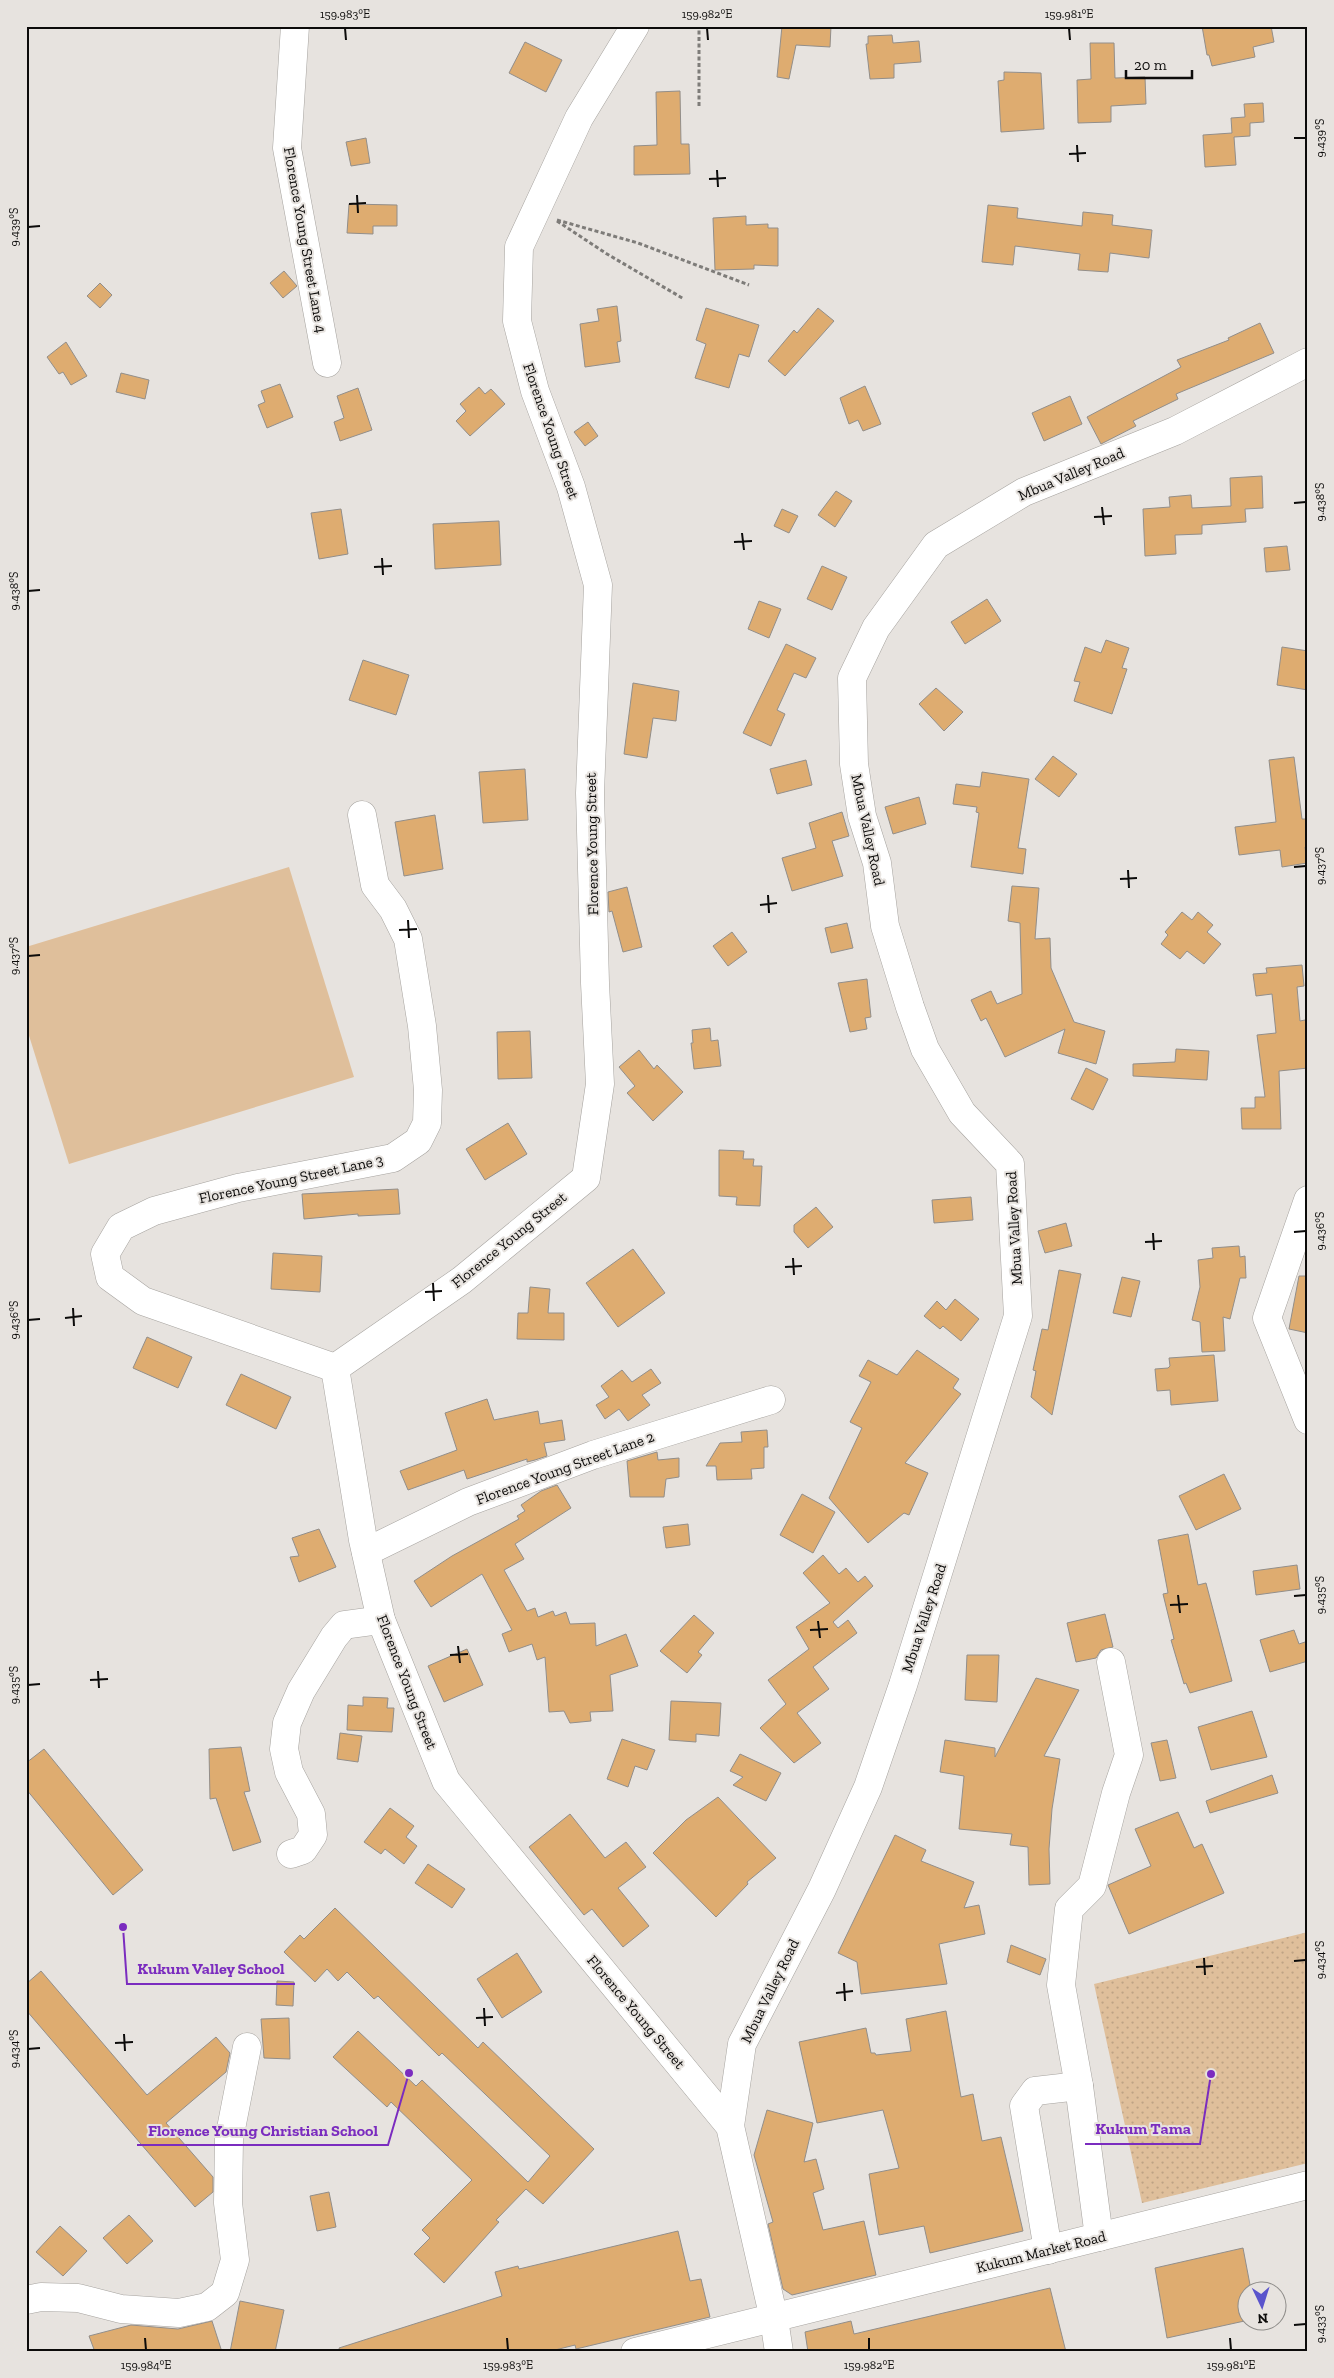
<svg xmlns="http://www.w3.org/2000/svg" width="1334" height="2378" viewBox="0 0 1334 2378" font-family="'Zilla Slab',serif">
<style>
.grass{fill:url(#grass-dots)}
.garden{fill:#dfbf9b}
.building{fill:#deac70;stroke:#928e8a}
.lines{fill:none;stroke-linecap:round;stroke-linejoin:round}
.minor-casing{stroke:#a6a39f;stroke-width:29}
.path{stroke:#7e7c79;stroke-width:3;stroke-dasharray:4 2.5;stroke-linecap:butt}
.minor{stroke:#fff;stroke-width:28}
.ticks{fill:none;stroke:#0c0b0a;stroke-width:2}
.labels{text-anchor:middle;stroke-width:4;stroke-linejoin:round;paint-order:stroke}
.street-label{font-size:15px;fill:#0c0b0a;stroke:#e7e3df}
.leader{fill:none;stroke:#7b2cbf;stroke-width:2}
.callout-dot{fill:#7b2cbf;stroke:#e7e3df;stroke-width:2}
.callout-label{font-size:16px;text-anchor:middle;font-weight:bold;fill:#7b2cbf;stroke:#e7e3df;stroke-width:4;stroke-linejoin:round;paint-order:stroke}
.neatline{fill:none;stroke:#0c0b0a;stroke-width:2}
.ticks-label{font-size:12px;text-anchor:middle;fill:#0c0b0a}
</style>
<defs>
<pattern id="grass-dots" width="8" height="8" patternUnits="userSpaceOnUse" patternTransform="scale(1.25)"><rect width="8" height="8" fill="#dfbf9b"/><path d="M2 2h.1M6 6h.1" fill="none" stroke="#bea384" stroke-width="1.8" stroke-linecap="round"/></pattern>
</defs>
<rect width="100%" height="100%" fill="#e7e3df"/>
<path class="grass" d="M1308 1932V2163L1142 2203 1094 1984Z"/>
<path class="garden" d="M289 867 354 1077 69 1164 26 1026V947Z"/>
<g class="building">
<path d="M782 26H831L830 47 796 45 789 79 777 77Z"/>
<path d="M1202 26H1271L1274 42 1253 47 1255 57 1212 66 1209 55H1207Z"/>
<path d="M892 35 893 43 919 41 921 62 894 64V78L870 79 866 44H868V36Z"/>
<path d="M525 42 562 60 546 92 509 73Z"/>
<path d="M1090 43H1114L1115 78 1145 77 1146 104 1111 106V122L1078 123 1077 80 1091 79Z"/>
<path d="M1004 72 1041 73 1044 129 1001 132 998 81 1004 80Z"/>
<path d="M680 91 681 144H689L690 174 634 175V146L657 145 656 92Z"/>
<path d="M1263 103 1264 122 1250 123V136L1234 137 1236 165 1205 167 1203 135 1232 133 1231 118 1245 117 1244 104Z"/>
<path d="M366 138 370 163 351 166 346 142Z"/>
<path d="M349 204 397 205V226H373V234L347 233Z"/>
<path d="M988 205 1018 208 1017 218 1082 226 1083 212 1113 215 1112 225 1152 230 1149 258 1110 253 1108 272 1078 270 1080 254 1015 246 1013 265 982 262Z"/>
<path d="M746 216V225L768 224V228H778V266L754 265V269L715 270 713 218Z"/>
<path d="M284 271 297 286 283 298 270 283Z"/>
<path d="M100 283 112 295 100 308 87 296Z"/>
<path d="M617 306 621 341 617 342 620 362 585 367 580 324 599 321 597 309Z"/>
<path d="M706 308 759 325 749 357 739 354 729 388 695 378 706 344 696 340Z"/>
<path d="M818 308 834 321 785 376 768 361 794 330 797 333Z"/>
<path d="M1260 323 1274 353 1176 394 1178 399 1133 421 1136 426 1101 444 1087 417 1181 367 1177 360 1229 340 1228 338Z"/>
<path d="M66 342 87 376 71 385 63 372 59 374 47 357Z"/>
<path d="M121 373 149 380 145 399 116 392Z"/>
<path d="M280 384 293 417 267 428 258 405 265 402 261 391Z"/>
<path d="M865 386 881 424 863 431 858 420 849 424 840 398Z"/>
<path d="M479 387 485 394 491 389 505 404 470 436 456 421 466 411 460 404Z"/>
<path d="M358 388 372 430 340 441 334 422 344 418 337 396Z"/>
<path d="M1070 396 1082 424 1044 441 1032 413Z"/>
<path d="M588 422 598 436 585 446 574 432Z"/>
<path d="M1262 476 1263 508 1245 509 1246 522 1202 525V534L1175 535 1176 554 1145 556 1143 509 1170 507 1169 497 1191 495 1192 508 1231 506 1230 478Z"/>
<path d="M836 491 852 501 835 527 818 515Z"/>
<path d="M341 509 348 554 319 559 311 513Z"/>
<path d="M782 509 798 516 789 533 774 526Z"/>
<path d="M499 521 501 565 435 569 433 524Z"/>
<path d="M1287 546 1290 570 1266 572 1264 548Z"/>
<path d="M822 566 847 577 832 610 807 599Z"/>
<path d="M987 599 1001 621 965 644 951 622Z"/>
<path d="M759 601 781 609 769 638 748 629Z"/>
<path d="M1106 640 1129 648 1122 668 1127 669 1112 714 1074 701 1080 682 1074 681 1085 647 1101 653Z"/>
<path d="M786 644 816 658 806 678 794 673 777 710 785 714 771 746 743 733Z"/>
<path d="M1282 647 1308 651V690L1277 685Z"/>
<path d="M363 660 409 675 396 715 349 700Z"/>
<path d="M633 683 679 691 676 721 653 718 647 758 624 754Z"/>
<path d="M936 688 963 712 944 731 919 704Z"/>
<path d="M1053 756 1077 774 1059 797 1035 779Z"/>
<path d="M1294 757 1302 819H1308V846L1305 847 1307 863 1282 867 1280 850 1239 855 1235 827 1276 822 1269 760Z"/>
<path d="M806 760 812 785 777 794 770 769Z"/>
<path d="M525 769 528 820 483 823 479 772Z"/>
<path d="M982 772 1029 779 1018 848 1026 849 1023 874 971 867 979 813 976 812 977 807 953 804 956 784 980 787Z"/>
<path d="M919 797 926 824 893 834 885 807Z"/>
<path d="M842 812 849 836 832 841 843 876 792 891 782 858 816 848 809 823Z"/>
<path d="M435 815 443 869 404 876 395 822Z"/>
<path d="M1012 886 1039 888 1035 939 1050 938 1051 968 1074 1022 1105 1031 1096 1064 1058 1053 1065 1029 1005 1057 986 1018 981 1021 971 1000 991 991 997 1004 1022 994 1020 923 1008 921Z"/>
<path d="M627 887 642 947 623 952 612 911 609 912 608 892Z"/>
<path d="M1182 912 1192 920 1198 912 1213 925 1207 932 1221 944 1204 964 1187 951 1180 959 1161 944 1168 935 1165 932Z"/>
<path d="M847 923 853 948 831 953 825 928Z"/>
<path d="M732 932 747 952 728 966 713 946Z"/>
<path d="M1302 965 1304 986 1297 987 1300 1021 1305 1020 1308 1029V1068L1279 1071 1281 1129H1242L1241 1108H1255V1097H1265L1257 1035 1276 1033 1272 994 1256 996 1253 974 1267 973 1266 968Z"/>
<path d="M867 979 871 1017 865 1018 867 1029 850 1032 838 983Z"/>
<path d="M710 1028 711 1041 718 1040 721 1066 694 1069 691 1043H693L692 1030Z"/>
<path d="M530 1031 532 1078 498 1079 497 1032Z"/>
<path d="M1176 1049 1209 1051 1207 1080 1133 1076V1064L1175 1062Z"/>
<path d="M639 1050 654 1069 657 1065 683 1092 653 1121 627 1093 635 1086 619 1067Z"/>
<path d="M1086 1068 1108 1079 1093 1110 1071 1099Z"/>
<path d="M508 1123 527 1154 485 1180 466 1149Z"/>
<path d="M719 1150 744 1151 743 1159H754L753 1166H762L760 1206 736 1205 737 1197 719 1196Z"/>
<path d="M398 1189 400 1214 358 1216V1214L304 1219 302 1194Z"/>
<path d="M971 1197 973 1220 934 1223 932 1200Z"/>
<path d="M816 1207 833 1227 808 1248 794 1232V1225Z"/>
<path d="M1066 1223 1072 1246 1045 1253 1038 1231Z"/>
<path d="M1239 1246 1240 1257 1245 1256 1246 1278H1240L1230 1319 1223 1317 1225 1351 1202 1352 1200 1322 1192 1320 1200 1287 1198 1260 1213 1258 1212 1248Z"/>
<path d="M633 1249 665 1293 618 1327 586 1283Z"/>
<path d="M273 1253 322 1256 320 1292 271 1289Z"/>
<path d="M1059 1270 1081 1274 1052 1415 1031 1397 1036 1371 1033 1370 1042 1329 1048 1330Z"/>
<path d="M1299 1276H1308V1333L1289 1329Z"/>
<path d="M1122 1277 1140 1281 1131 1317 1113 1313Z"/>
<path d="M530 1287 550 1289 548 1313H564V1340L517 1339 518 1313H528Z"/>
<path d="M955 1299 979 1319 961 1341 943 1326 940 1329 924 1316 937 1301 946 1310Z"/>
<path d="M147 1337 192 1357 178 1388 133 1368Z"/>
<path d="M917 1350 959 1379 953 1388 961 1394 905 1463 928 1473 909 1515 904 1513 868 1543 829 1498 862 1428 850 1422 871 1382 859 1376 868 1360 897 1375Z"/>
<path d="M1214 1355 1218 1401 1171 1405 1170 1390 1157 1391 1155 1369 1168 1368 1170 1366 1169 1358Z"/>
<path d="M651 1369 661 1383 642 1395 650 1405 628 1421 619 1409 605 1419 596 1405 609 1397 601 1386 622 1370 632 1382Z"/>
<path d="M241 1374 291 1397 276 1429 226 1405Z"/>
<path d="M487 1399 494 1420 538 1411 540 1424 562 1420 565 1440 544 1443 547 1456 535 1460 527 1462V1459L467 1479 464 1470 408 1490 400 1471 457 1450 445 1413Z"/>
<path d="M767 1430 768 1447H764V1468L751 1469 752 1479 717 1480 716 1466H706L720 1443 742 1442 741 1432Z"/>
<path d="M657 1452 658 1460 679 1458V1477L666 1479 664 1497H630L627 1461Z"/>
<path d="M1224 1474 1241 1509 1196 1530 1179 1496Z"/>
<path d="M557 1485 571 1508 515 1544 524 1559 504 1570 527 1611 535 1608 538 1617 553 1611 555 1616 566 1612 570 1624 595 1623 596 1646 626 1634 638 1666 610 1675 613 1711 590 1712 591 1721 570 1723 564 1711 549 1712 545 1657 537 1660 532 1644 509 1652 502 1634 512 1630 482 1574 431 1607 414 1581 452 1556 519 1519 517 1516 525 1511 521 1505 541 1491Z"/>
<path d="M802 1494 835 1512 813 1553 780 1535Z"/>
<path d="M688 1524 690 1545 666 1548 663 1527Z"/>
<path d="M319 1529 336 1567 299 1582 290 1557 299 1556 292 1538Z"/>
<path d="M1188 1534 1198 1585 1206 1583 1232 1681 1190 1693 1186 1683 1184 1684 1171 1640 1174 1639 1163 1594 1168 1593 1158 1540Z"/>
<path d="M823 1555 839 1574 846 1568 858 1582 865 1576 873 1586 833 1622 838 1628 848 1620 857 1633 813 1667 829 1689 797 1713 821 1743 794 1763 760 1728 786 1704 768 1680 809 1649 796 1627 830 1603 803 1573Z"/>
<path d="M1297 1565 1300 1589 1256 1595 1253 1571Z"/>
<path d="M1105 1614 1113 1647 1101 1650 1096 1658 1076 1662 1067 1623Z"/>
<path d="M694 1615 714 1633 698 1652 702 1655 687 1673 660 1651Z"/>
<path d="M1294 1630 1299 1644 1308 1641V1661L1270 1672 1260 1640Z"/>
<path d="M467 1649 483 1685 444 1702 428 1666Z"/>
<path d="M967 1655H999L997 1702 965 1700Z"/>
<path d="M1036 1678 1079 1690 1044 1756 1060 1759 1052 1809 1049 1849 1050 1884 1029 1885 1028 1847 1010 1845 1012 1834 959 1829 964 1776 940 1772 945 1740 995 1748V1757Z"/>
<path d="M363 1697 388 1698 387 1708H394L392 1732 347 1730 348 1705 363 1706Z"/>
<path d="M671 1701 721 1703 719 1736 696 1734V1742L669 1740Z"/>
<path d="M1252 1711 1267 1757 1211 1770 1198 1727Z"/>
<path d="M340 1733 362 1736 358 1762 337 1759Z"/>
<path d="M622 1739 655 1750 647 1770 635 1766 628 1787 607 1779Z"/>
<path d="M1167 1740 1176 1778 1160 1781 1151 1743Z"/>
<path d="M241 1747 250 1791 244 1792 261 1842 233 1851 216 1798 210 1799 209 1749Z"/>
<path d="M44 1749 143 1870 113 1895 26 1789V1763Z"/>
<path d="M740 1754 781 1773 766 1801 733 1785 743 1777 730 1771Z"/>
<path d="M1272 1775 1278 1793 1210 1813 1206 1801Z"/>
<path d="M718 1797 776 1858 747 1882 748 1884 716 1917 653 1853 686 1820Z"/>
<path d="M390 1808 414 1826 406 1837 417 1846 404 1864 385 1849 381 1854 364 1842Z"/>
<path d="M1178 1812 1194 1848 1202 1844 1224 1893 1129 1934 1108 1885 1151 1866 1135 1829Z"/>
<path d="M570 1814 605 1858 626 1842 646 1867 618 1888 649 1926 623 1947 592 1909 584 1915 529 1847Z"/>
<path d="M895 1835 926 1850 921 1861 974 1882 964 1908 979 1905 985 1934 939 1944 947 1984 861 1994 857 1962 838 1953Z"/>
<path d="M428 1864 465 1889 452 1908 415 1883Z"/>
<path d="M335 1908 478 2048 483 2042 594 2149 543 2204 526 2189 496 2220 499 2222 444 2283 414 2254 430 2238 422 2230 472 2180 391 2102 387 2107 333 2057 358 2031 416 2086 422 2080 528 2182 550 2156 442 2053 439 2056 378 1996 374 1999 347 1972 338 1981 327 1969 315 1982 284 1952 300 1935 304 1939Z"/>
<path d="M1011 1945 1046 1959 1040 1975 1007 1962Z"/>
<path d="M517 1953 542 1992 502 2018 477 1979Z"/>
<path d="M41 1971 147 2095 216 2037 230 2053 226 2072 166 2123 213 2177V2192L195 2207 26 2010V1984Z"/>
<path d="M277 1981 294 1982 293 2006 276 2005Z"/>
<path d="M946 2011 961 2097 973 2094 982 2141 1001 2137 1023 2231 930 2253 924 2226 879 2235 869 2174 899 2168 883 2110 817 2123 799 2042 866 2028 871 2053H875L876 2055 911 2051 906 2019Z"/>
<path d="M289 2018 290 2059 264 2058 261 2019Z"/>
<path d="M767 2110 813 2123 804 2162 816 2159 824 2189 813 2193 823 2230 864 2221 876 2275 792 2295 783 2289 768 2224 773 2222 754 2155Z"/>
<path d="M329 2192 336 2227 317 2231 310 2196Z"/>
<path d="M129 2215 153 2241 127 2264 103 2238Z"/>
<path d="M60 2226 87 2251 63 2276 36 2252Z"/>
<path d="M678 2231 690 2281 701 2279 710 2317 576 2349 575 2345 547 2352H340L339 2348 502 2296 495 2272 518 2266 519 2269Z"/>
<path d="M1243 2248 1251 2290H1246V2320H1249L1167 2338 1155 2268Z"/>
<path d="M1050 2288 1066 2352H808L805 2332 851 2321 854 2334Z"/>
<path d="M240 2301 284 2310 275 2352H230Z"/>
<path d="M212 2321 222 2352H95L89 2336 131 2325 178 2329Z"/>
</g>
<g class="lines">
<g class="minor-casing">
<g id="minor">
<path d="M295 26 287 148 327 363"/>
<path d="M1308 1200 1267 1318 1308 1420"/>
<path d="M335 1368 462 1280 586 1178 600 1084 595 983 590 793 598 585 571 487 535 391 517 321 519 247 579 118 635 26"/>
<path d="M335 1368 363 1540 381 1620 446 1781 730 2126 774 2319 779 2352"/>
<path d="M335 1368 143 1301 110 1277 105 1254 121 1227 154 1211 238 1188 393 1158 418 1141 427 1123 428 1090 422 1026 408 939 393 909 375 885 362 815"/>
<path d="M366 1552 468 1502 593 1455 771 1400"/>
<path d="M291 1854 303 1850 313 1835 311 1814 289 1772 284 1749 287 1723 301 1691 334 1637 344 1625 381 1620"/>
<path d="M730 2126 742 2044 822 1889 868 1787 903 1685 1018 1316 1010 1164 962 1113 925 1049 910 1007 885 926 877 863 862 816 854 764 852 678 876 628 936 545 1024 492 1175 431 1308 362"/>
<path d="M1099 2237 1079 2086 1061 1985 1069 1909 1092 1886 1116 1793 1129 1755 1111 1662"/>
<path d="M1048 2250 1024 2106 1035 2091 1079 2086"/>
<path d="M26 2300 41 2297 78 2298 121 2309 179 2313 207 2307 225 2293 235 2260 228 2203 229 2139 247 2047"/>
<path d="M635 2352 1308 2185"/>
</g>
</g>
<g class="path">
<path d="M699 106V26"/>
<path d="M557 220 638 243 749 285"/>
<path d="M557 221 607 254 684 299"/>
</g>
<use href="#minor" class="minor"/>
</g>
<path class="ticks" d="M345 28 346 40M707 28 708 40M1069 28 1070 40M1294 138H1306M1077 145 1078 162M1069 154 1086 153M717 170 718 187M709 179 726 178M357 195 358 213M349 204 366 203M28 227 40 226M1294 503 1306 502M1102 507 1104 525M1094 517 1112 516M742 533 744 550M734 542 752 541M382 558 383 575M374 567 392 566M28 591 40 590M1294 867 1306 866M1128 870 1129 888M1120 879 1137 878M768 895 769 913M760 905 777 903M408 920 409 938M399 930 417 929M28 956 40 955M1294 1232 1306 1231M1153 1233 1154 1250M1145 1242 1162 1241M793 1258 794 1275M785 1267 802 1266M433 1283 434 1301M425 1292 442 1291M73 1308 74 1326M65 1318 82 1316M28 1320 40 1319M1178 1595 1180 1613M1294 1596 1306 1595M1170 1605 1188 1604M818 1621 820 1638M810 1630 828 1629M458 1646 460 1663M450 1655 468 1654M98 1671 99 1688M90 1680 108 1679M28 1685 40 1684M1204 1958 1205 1975M1294 1961 1306 1960M1196 1967 1213 1966M844 1983 845 2001M836 1993 853 1991M484 2008 485 2026M476 2018 493 2017M124 2034 125 2051M115 2043 133 2042M28 2049 40 2048M1294 2325 1306 2324M145 2338 146 2350M507 2338 508 2350M869 2338V2350M1230 2338 1231 2350"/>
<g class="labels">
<g class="street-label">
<text transform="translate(305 240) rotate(80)" y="5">Florence Young Street Lane 4</text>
<text transform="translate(551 431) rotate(71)" y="5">Florence Young Street</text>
<text transform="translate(1071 474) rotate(-23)" y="5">Mbua Valley Road</text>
<text transform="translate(868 830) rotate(78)" y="5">Mbua Valley Road</text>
<text transform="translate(592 844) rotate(-91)" y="5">Florence Young Street</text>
<text transform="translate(291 1179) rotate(-12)" y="5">Florence Young Street Lane 3</text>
<text transform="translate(1014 1228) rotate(-93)" y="5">Mbua Valley Road</text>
<text transform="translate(509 1240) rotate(-39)" y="5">Florence Young Street</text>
<text transform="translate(565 1468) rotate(-20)" y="5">Florence Young Street Lane 2</text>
<text transform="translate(924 1618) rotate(-72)" y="5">Mbua Valley Road</text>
<text transform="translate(407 1682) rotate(69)" y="5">Florence Young Street</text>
<text transform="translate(770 1991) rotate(-64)" y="5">Mbua Valley Road</text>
<text transform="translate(636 2012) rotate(50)" y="5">Florence Young Street</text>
<text transform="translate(1041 2252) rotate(-14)" y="5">Kukum Market Road</text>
</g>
</g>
<path class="leader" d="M123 1927L127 1984H295M1211 2074L1200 2144H1085M409 2073L388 2145H137"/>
<g class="callout-dot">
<circle cx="123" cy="1927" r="5"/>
<circle cx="1211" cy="2074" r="5"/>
<circle cx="409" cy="2073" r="5"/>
</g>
<g class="callout-label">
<text x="211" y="1974">Kukum Valley School</text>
<text x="1143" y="2134">Kukum Tama</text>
<text x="263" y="2136">Florence Young Christian School</text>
</g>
<rect width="1334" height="2378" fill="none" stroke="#e7e3df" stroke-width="55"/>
<g transform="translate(1262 2306) rotate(176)"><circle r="24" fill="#e7e3df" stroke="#8f8d8a"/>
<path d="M0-4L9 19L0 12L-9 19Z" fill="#5a54cc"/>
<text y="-8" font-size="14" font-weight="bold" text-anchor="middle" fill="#0c0b0a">N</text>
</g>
<path d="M1126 70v8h66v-8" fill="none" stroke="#0c0b0a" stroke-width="2.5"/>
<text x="1134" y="70" font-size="15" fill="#0c0b0a" stroke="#e7e3df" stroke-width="4" paint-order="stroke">20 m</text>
<rect x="28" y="28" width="1278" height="2322" class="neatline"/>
<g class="ticks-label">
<text x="345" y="18">159.983°E</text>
<text x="707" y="18">159.982°E</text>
<text x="1069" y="18">159.981°E</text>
<text transform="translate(1320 138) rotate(-90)" y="4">9.439°S</text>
<text transform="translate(14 227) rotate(-90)" y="4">9.439°S</text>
<text transform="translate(1320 502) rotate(-90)" y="4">9.438°S</text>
<text transform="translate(14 591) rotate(-90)" y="4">9.438°S</text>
<text transform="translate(1320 866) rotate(-90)" y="4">9.437°S</text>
<text transform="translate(14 956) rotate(-90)" y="4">9.437°S</text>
<text transform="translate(1320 1231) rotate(-90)" y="4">9.436°S</text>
<text transform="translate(14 1320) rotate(-90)" y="4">9.436°S</text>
<text transform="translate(1320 1595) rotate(-90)" y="4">9.435°S</text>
<text transform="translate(14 1685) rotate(-90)" y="4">9.435°S</text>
<text transform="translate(1320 1960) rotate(-90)" y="4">9.434°S</text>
<text transform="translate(14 2049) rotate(-90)" y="4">9.434°S</text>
<text transform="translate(1320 2324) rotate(-90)" y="4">9.433°S</text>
<text x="146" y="2369">159.984°E</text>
<text x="508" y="2369">159.983°E</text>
<text x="869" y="2369">159.982°E</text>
<text x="1231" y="2369">159.981°E</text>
</g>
</svg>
